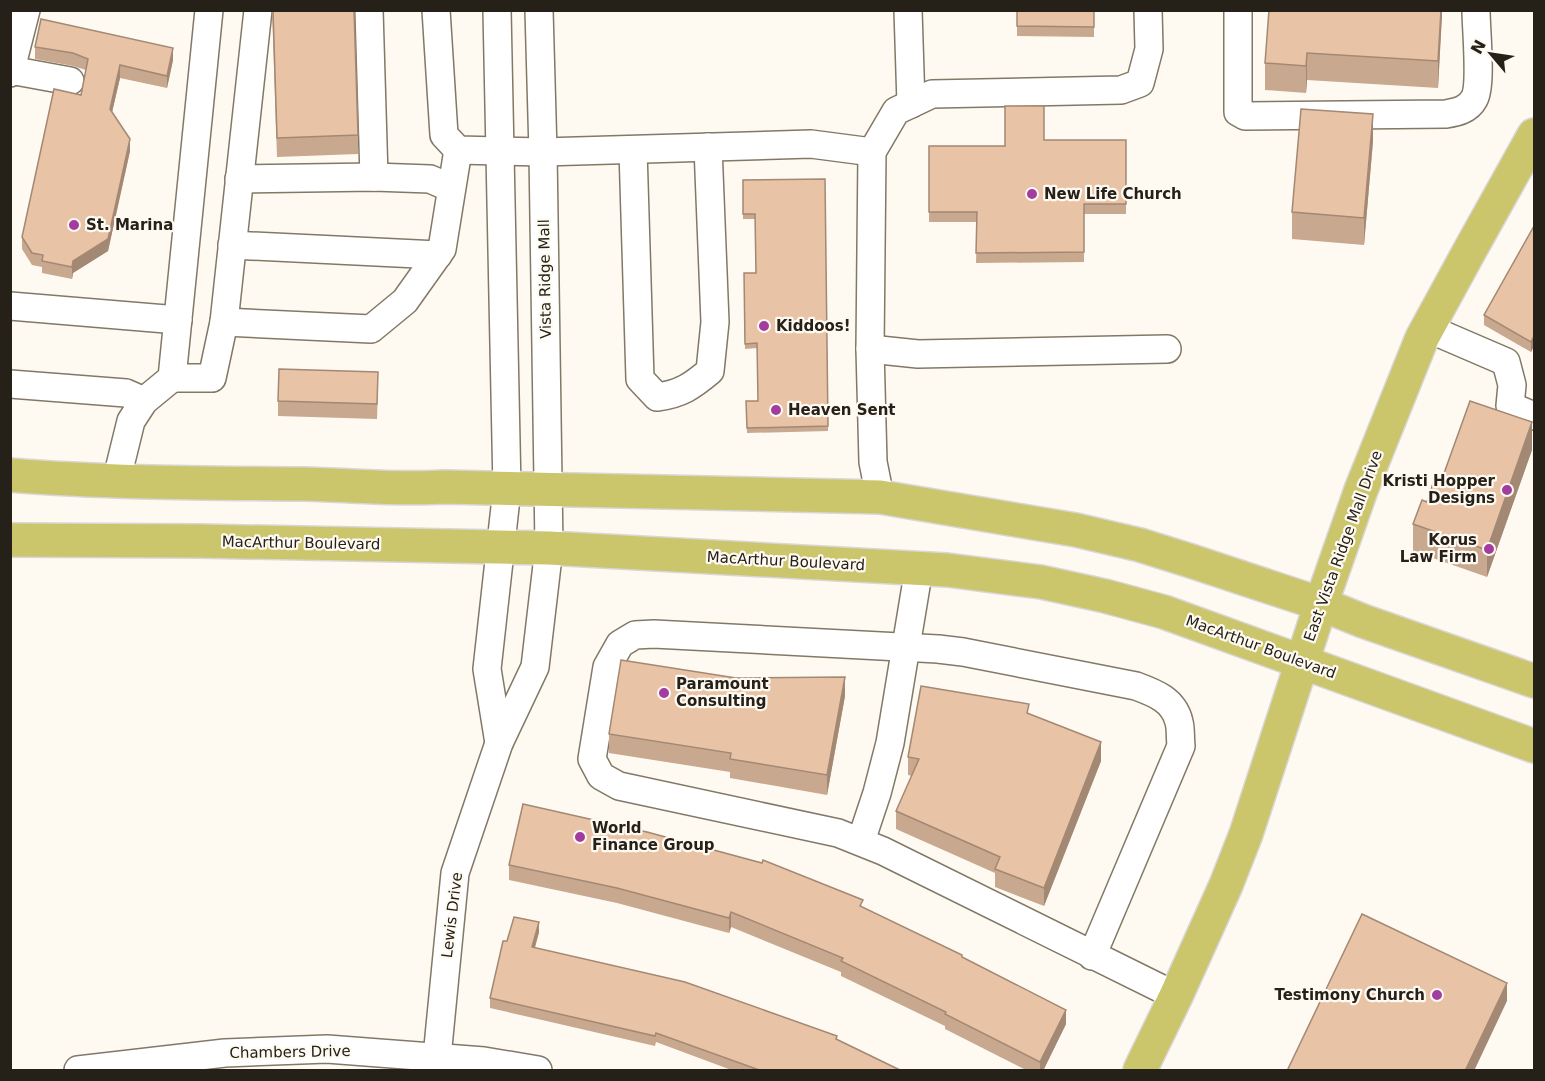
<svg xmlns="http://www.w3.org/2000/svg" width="1545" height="1081" viewBox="0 0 1545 1081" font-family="'DejaVu Sans',sans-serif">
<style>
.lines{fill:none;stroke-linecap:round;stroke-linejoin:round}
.minor-casing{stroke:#827866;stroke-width:30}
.major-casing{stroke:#d8d7d6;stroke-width:36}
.minor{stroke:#fff;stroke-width:27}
.major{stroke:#cbc56c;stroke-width:33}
.wall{fill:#c8a88f}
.shaded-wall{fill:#a38874}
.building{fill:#e9c3a6;stroke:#a38874;stroke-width:1.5}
.poi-dot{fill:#a23c9f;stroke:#fefaf2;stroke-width:2}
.labels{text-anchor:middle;stroke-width:4.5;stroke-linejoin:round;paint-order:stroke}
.poi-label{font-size:15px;font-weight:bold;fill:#252119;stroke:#fefaf2;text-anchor:start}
.street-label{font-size:15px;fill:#252119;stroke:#fefaf2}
</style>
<rect width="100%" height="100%" fill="#fefaf2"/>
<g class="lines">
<g class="minor-casing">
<g id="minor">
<path d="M369 10 374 177"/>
<path d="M436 10 444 135 458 150 543 152 811 144 872 152"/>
<path d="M497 10 507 489 487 669 499 743"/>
<path d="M908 10 911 104"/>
<path d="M1238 10V112L1245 116 1446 114C1457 112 1468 110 1474 99 1482 86 1476 29 1476 10"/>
<path d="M10 70 70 81"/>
<path d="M10 73 26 10"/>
<path d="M633 150 640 379 657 397C681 394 692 386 710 371L715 322 708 147"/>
<path d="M239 179 374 177 430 179 451 188"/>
<path d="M232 245 438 255"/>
<path d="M10 306 178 320"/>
<path d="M224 322 371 329 405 301 442 249 458 150"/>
<path d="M1427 328 1506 362 1512 385 1510 406 1534 416"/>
<path d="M870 349 918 354 1167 349"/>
<path d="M172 378H212L224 322 258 10"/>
<path d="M10 384 126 393 144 401"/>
<path d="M116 482 131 421 144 401 172 378 209 10"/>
<path d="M880 497 873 462 870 349 872 152 896 111 932 94 1121 90 1140 83 1149 49 1148 10"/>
<path d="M861 841 877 793 890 743 919 568"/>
<path d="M1092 956 1181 746C1180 738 1181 729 1179 722 1174 700 1155 693 1136 686L963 652 938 649 654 634 635 635 620 644 607 667 592 759 601 776 619 786 838 833 883 851 1176 996"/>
<path d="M437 1057 455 873 499 743 535 667 549 548 543 152 539 10"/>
<path d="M78 1070 225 1053 327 1049 484 1061 538 1070"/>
</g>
</g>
<g class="major-casing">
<g id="major">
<path d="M10 475C108 483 206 483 303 484 351 485 398 490 445 487L880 497 1076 530 1140 545 1191 561 1321 604 1363 621 1534 681"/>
<path d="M10 540 199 541 549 548 947 570 1041 582 1105 596 1164 612 1534 746"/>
<path d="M1140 1070 1176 996 1226 885 1246 834 1321 604 1361 490 1422 338 1470 250 1534 135"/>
</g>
</g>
<use href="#minor" class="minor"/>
<use href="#major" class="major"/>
</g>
<g class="wall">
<path d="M272 10 358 135V154L277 157Z"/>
<path d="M1017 10H1094V37L1017 36Z"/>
<path d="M1442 10 1438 88 1307 80 1306 93 1265 90V63Z"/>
<path d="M35 47 173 60 167 88 120 78 112 112 130 151 108 251 73 273 72 279 42 273V267L32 265 22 249V237L81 95 86 70 73 66 35 59Z"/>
<path d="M1044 140H1126V214H1084V262L976 263 977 222H929V146H1005Z"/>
<path d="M1373 141 1364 245 1292 239V212Z"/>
<path d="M825 179 828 431 747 433 746 401H758L757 348 745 349 744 273H756L755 219H743V180Z"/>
<path d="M1534 226V346L1531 352 1484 325V315Z"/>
<path d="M378 387 377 419 278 416V401Z"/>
<path d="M1532 450 1487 577 1413 551V524L1443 476Z"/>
<path d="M845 696 827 795 730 778V772L609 753V734Z"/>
<path d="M1029 713 1101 761 1044 906 995 887V873L896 829V811L912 776 908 775V757Z"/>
<path d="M509 865 863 907 962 957 1066 1024 1043 1071H1028L945 1029V1026L841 976V972L731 927 729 933 617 903 509 880Z"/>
<path d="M539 932 535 948 837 1040 902 1071H734L656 1042 655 1046 490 1008V998L507 941Z"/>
</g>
<g class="shaded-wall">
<path d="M1441 10H1442V16L1438 88V61Z"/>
<path d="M173 48V60L167 88V76Z"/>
<path d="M1307 53V80L1306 93V66Z"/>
<path d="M120 65V78L110 121V109Z"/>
<path d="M1373 114V141L1364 245V218Z"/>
<path d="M130 139V151L108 251 73 273 72 279V267L73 261Z"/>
<path d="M1534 336V346L1531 352V342Z"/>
<path d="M1532 422V450L1487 577V550Z"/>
<path d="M845 677V696L827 795V775Z"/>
<path d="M1101 742V761L1044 906V888Z"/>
<path d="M731 912V927L729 933V918Z"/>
<path d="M539 922V932L532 957V947Z"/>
<path d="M1507 983V1001L1474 1071H1465Z"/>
<path d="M1066 1010V1024L1043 1071H1040V1062Z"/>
</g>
<g class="building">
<path d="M273 10H354L358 135 277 138Z"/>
<path d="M1017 10H1094V27L1017 26Z"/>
<path d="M1269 10H1441L1438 61 1307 53 1306 66 1265 63Z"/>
<path d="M41 19 173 48 167 76 120 65 110 109 130 139 108 239 73 261 72 267 42 261 43 255 32 253 22 237 54 89 81 95 88 59 73 53 35 47Z"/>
<path d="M1005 106H1044V140H1126V204H1084V252L976 253 977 212H929V146H1005Z"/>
<path d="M1301 109 1373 114 1364 218 1292 212Z"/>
<path d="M825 179 828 426 747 428 746 401H758L757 343 745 344 744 273H756L755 214H743V180Z"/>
<path d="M1534 226V336L1531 342 1484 315Z"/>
<path d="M279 369 378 372 377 404 278 401Z"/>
<path d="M1470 401 1532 422 1487 550 1413 524 1422 500 1427 502 1436 474 1443 476Z"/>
<path d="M621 660 736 678 845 677 827 775 730 759 731 753 609 734Z"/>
<path d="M921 686 1029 704 1027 713 1101 742 1044 888 995 869 1000 857 896 811 919 759 908 757Z"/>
<path d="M523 804 647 832 762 863 763 860 863 900 860 906 962 955V957L1066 1010 1040 1062 945 1014 946 1012 841 961 843 958 731 912 729 918 617 888 509 865Z"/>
<path d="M1362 914 1507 983 1465 1071H1287Z"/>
<path d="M514 917 539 922 532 947 685 982 837 1036 836 1039 902 1071H762L656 1033 655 1036 490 998 503 941H507Z"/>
</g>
<g class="poi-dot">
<circle cx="1032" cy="194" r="6"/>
<circle cx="74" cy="225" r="6"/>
<circle cx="764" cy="326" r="6"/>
<circle cx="776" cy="410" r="6"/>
<circle cx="1507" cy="490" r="6"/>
<circle cx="1489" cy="549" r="6"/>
<circle cx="664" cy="693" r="6"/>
<circle cx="580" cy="837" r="6"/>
<circle cx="1437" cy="995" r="6"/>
</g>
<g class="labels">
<g class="poi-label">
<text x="1044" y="199">New Life Church</text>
<text x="86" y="230">St. Marina</text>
<text x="776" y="331">Kiddoos!</text>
<text x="788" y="415">Heaven Sent</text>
<text x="1495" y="486" text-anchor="end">Kristi Hopper<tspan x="1495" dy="17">Designs</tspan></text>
<text x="1477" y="545" text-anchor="end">Korus<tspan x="1477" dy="17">Law Firm</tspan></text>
<text x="676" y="689">Paramount<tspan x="676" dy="17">Consulting</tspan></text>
<text x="592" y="833">World<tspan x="592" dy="17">Finance Group</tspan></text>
<text x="1425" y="1000" text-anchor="end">Testimony Church</text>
</g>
<g class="street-label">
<text transform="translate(545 279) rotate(-91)" y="5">Vista Ridge Mall</text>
<text transform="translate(301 543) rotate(1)" y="5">MacArthur Boulevard</text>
<text transform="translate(1343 546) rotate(-70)" y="5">East Vista Ridge Mall Drive</text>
<text transform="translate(786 561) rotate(3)" y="5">MacArthur Boulevard</text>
<text transform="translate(1261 647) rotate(20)" y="5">MacArthur Boulevard</text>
<text transform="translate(452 915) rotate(-83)" y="5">Lewis Drive</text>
<text transform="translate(290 1052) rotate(-1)" y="5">Chambers Drive</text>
</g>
</g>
<rect width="1545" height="1081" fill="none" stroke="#252119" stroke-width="24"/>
<g transform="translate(1491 54) rotate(299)" stroke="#fefaf2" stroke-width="4.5" paint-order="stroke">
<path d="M0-4.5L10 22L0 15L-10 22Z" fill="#252119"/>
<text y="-9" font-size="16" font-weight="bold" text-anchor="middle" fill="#252119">N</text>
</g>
</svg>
